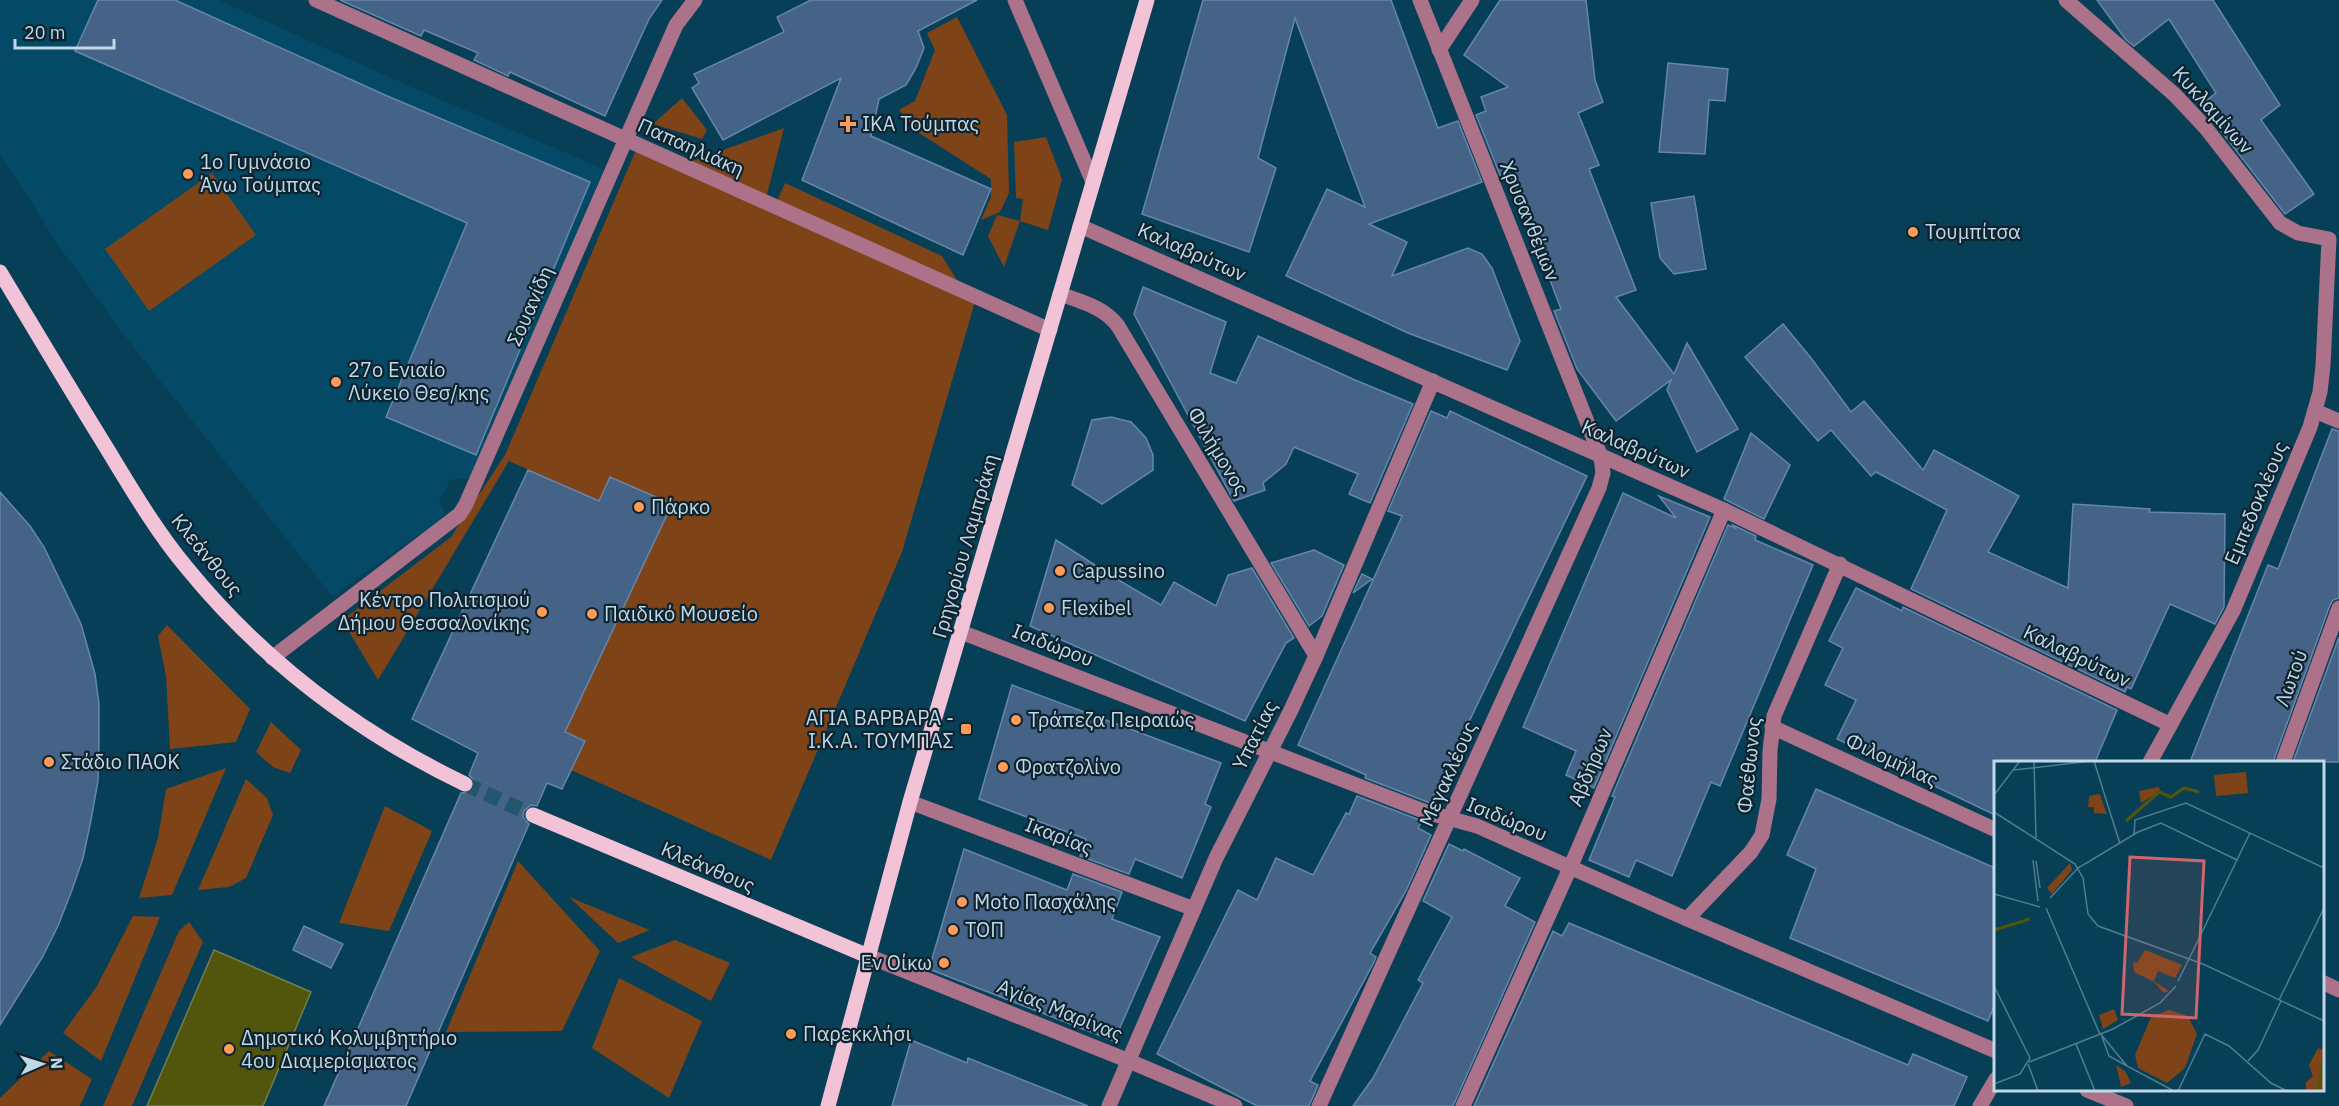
<svg xmlns="http://www.w3.org/2000/svg" width="2339" height="1106" viewBox="0 0 2339 1106" font-family="'IBM Plex Sans',sans-serif">
<style>
.built{fill:#044965}
.green{fill:#7f4318}
.water{fill:#52560c;stroke:#737d4e;stroke-width:1.5}
.building{fill:#456386;stroke:#6686ab;stroke-width:1.5}
.lines{fill:none;stroke-linecap:round;stroke-linejoin:round}
.major-tunnel{stroke:#22566c;stroke-width:15;stroke-dasharray:15 8;stroke-linecap:butt}
.minor{stroke:#ab728a;stroke-width:15}
.major{stroke:#f2c3d6;stroke-width:15}
.poi-dot{fill:#fe9b59;stroke:#0e232e;stroke-width:2}
.labels{text-anchor:middle;stroke-width:4.5;stroke-linejoin:round;paint-order:stroke}
.street-label{font-size:20px;fill:#c0d9e8;stroke:#0e232e}
.poi-label{font-size:20px;fill:#c0d9e8;stroke:#0e232e;text-anchor:start}
.inset-river{fill:none;stroke:#52560c;stroke-width:3}
.inset-road{fill:none;stroke:#507d90;stroke-width:1.5}
.view{fill:#ce666b;fill-opacity:0.15;stroke:#ce666b;stroke-width:3}
.inset-edge{fill:none;stroke:#c0d9e8;stroke-width:3}
</style>
<rect width="100%" height="100%" fill="#063f56"/>
<path class="built" d="M0 0H219L409 86 604 169 471 478 450 480 439 502 446 513 437 522 332 596 127 339 61 249 0 154Z"/>
<g class="green">
<path d="M957 17 1007 115 1009 193 1000 212 981 220 991 197V179L916 131 899 110 915 101 935 50 927 33Z"/>
<path d="M682 98 707 130 702 139 653 124Z"/>
<path d="M784 128 766 198 687 163Z"/>
<path d="M1046 137 1062 179 1048 230 1020 221 1004 267 988 236 997 215 1020 221 1023 199 1016 198 1014 142Z"/>
<path d="M636 150 975 302 902 552 771 860 571 770 585 742 565 732 671 505 599 501 509 461 378 680 342 620 451 537 505 455Z"/>
<path d="M212 173 256 235 149 311 105 249Z"/>
<path d="M785 183 942 256 960 285 776 203Z"/>
<path d="M167 625 250 709 236 742 170 749 166 676 158 636Z"/>
<path d="M271 722 301 750 290 773 273 767 256 752Z"/>
<path d="M226 768 172 895 139 898 158 838 166 789Z"/>
<path d="M246 779 267 798 273 815 246 878 229 887 198 890Z"/>
<path d="M385 806 432 831 389 931 339 923Z"/>
<path d="M518 861 600 951 562 1031 446 1032Z"/>
<path d="M569 897 642 927 650 930 618 943Z"/>
<path d="M133 916 160 917 101 1061 63 1033 97 986Z"/>
<path d="M189 922 203 942 132 1106H103L179 931Z"/>
<path d="M675 940 730 963 711 1001 631 957Z"/>
<path d="M619 978 702 1021 669 1098 592 1048Z"/>
<path d="M49 1051 92 1079 80 1106H0V1098Z"/>
</g>
<path class="water" d="M214 950 311 992 263 1106H147Z"/>
<g class="building">
<path d="M98 0H175L385 95 590 182 476 455 386 417 467 223 75 51Z"/>
<path d="M340 0H662L649 19 605 116 510 72 508 76 474 60 478 53 424 30 421 36Z"/>
<path d="M811 0H977L918 31 924 48 916 68 906 85 879 99 871 136 991 189 963 255 802 180 841 78 723 140 692 88 699 83 694 74 784 32 777 17Z"/>
<path d="M1203 0H1391L1438 128 1458 121 1482 182 1369 224 1407 242 1392 276 1468 248 1482 254 1492 268 1520 341 1507 370 1408 333 1286 276 1327 189 1365 207 1295 18 1258 158 1276 168 1249 252 1142 214Z"/>
<path d="M1500 0H1586L1595 80 1603 102 1578 113 1599 165 1589 169 1636 290 1616 297 1674 374 1687 343 1738 429 1697 452 1667 390 1671 380 1616 421 1577 369 1554 311 1561 309 1509 172 1500 175 1476 115 1486 111 1481 97 1508 87 1464 55Z"/>
<path d="M2097 0H2213L2280 105 2261 120 2314 194 2285 214 2201 105 2216 93 2169 19 2134 46 2126 40Z"/>
<path d="M1668 63 1728 69 1725 101 1709 100 1705 154 1659 152Z"/>
<path d="M1694 196 1706 269 1674 274 1660 258 1651 203Z"/>
<path d="M1143 287 1226 322 1210 373 1236 383 1258 336 1355 380 1413 404 1370 503 1349 494 1358 474 1294 447 1286 464 1263 483 1265 490 1234 501 1134 314Z"/>
<path d="M1783 324 1811 358 1851 412 1864 401 1923 470 1934 450 2019 496 1988 552 2068 588 2073 504 2150 509 2149 512 2225 514 2224 607 2215 624 2170 604 2131 689 2127 687 2125 692 1911 589 1947 510 1876 472 1871 476 1831 430 1818 441 1745 357Z"/>
<path d="M1431 411 1447 418 1450 411 1587 476 1430 803 1365 778 1366 775 1298 745 1402 516 1388 511Z"/>
<path d="M1111 417 1131 422 1146 438 1153 455V470L1102 504 1072 485 1092 420Z"/>
<path d="M2332 429 2339 431V598L2333 600 2330 605 2273 762H2190L2268 565 2278 569Z"/>
<path d="M1751 433 1790 465 1764 519 1724 499Z"/>
<path d="M528 470 599 501 610 477 672 504 565 732 585 741 562 789 547 783 537 806 531 805 524 811 523 817 529 824 406 1106H324L461 793 470 792 474 788 473 779 469 775 478 753 412 719Z"/>
<path d="M0 492 30 526 44 547 81 624 95 674 99 704V743L98 781 91 820 83 858 72 890 58 926 42 958 0 1025Z"/>
<path d="M1623 493 1676 518 1659 496 1710 517 1594 788 1566 775 1576 751 1523 727Z"/>
<path d="M1728 525 1735 528 1733 525 1756 536 1755 540 1813 565 1720 786 1711 782 1672 876 1636 860 1629 877 1589 860 1615 797 1612 796Z"/>
<path d="M1056 540 1115 578 1161 605 1174 582 1216 606 1228 575 1252 568 1294 638 1286 643 1245 721 1030 626Z"/>
<path d="M1314 550 1344 565 1322 616 1309 626 1271 563Z"/>
<path d="M1362 574 1372 579 1353 593Z"/>
<path d="M1856 588 1902 611 1903 607 2117 710 2095 762H1995V815L1837 739 1856 700 1825 685 1843 648 1829 641Z"/>
<path d="M2339 637V762H2293Z"/>
<path d="M1012 685 1221 763 1205 804 1211 807 1182 878 1135 859 1129 874 1080 856 1086 839 979 799Z"/>
<path d="M1816 789 1995 868V1004L1988 1021 1790 938 1816 869 1787 855Z"/>
<path d="M1357 796 1422 821 1418 828 1431 835 1406 891 1370 953 1376 957 1373 964 1310 1081 1318 1085 1309 1106H1257L1157 1054 1238 890 1257 900 1276 858 1313 875 1346 813 1349 814Z"/>
<path d="M1449 844 1463 851 1464 849 1520 878 1505 906 1535 922 1453 1106H1353L1373 1078 1402 1023 1423 983 1418 980 1452 917 1423 901Z"/>
<path d="M964 849 1067 890 1073 874 1122 892 1112 919 1160 937 1114 1041 929 969Z"/>
<path d="M1569 923 1908 1065 1913 1054 1967 1077 1954 1106H1474L1553 931 1562 936Z"/>
<path d="M304 926 343 944 331 968 293 950Z"/>
<path d="M911 1040 967 1063 968 1058 1088 1106H892Z"/>
</g>
<g class="lines">
<path class="major-tunnel" d="M465 784 533 815"/>
<g class="minor">
<path d="M316 0 1050 330"/>
<path d="M1015 0 1093 182"/>
<path d="M2066 0 2175 95 2205 127 2280 223 2298 233 2329 239 2323 366 2320 392 2310 427 2233 611 2150 762"/>
<path d="M1439 50 1472 0"/>
<path d="M1080 226 1724 510 2169 724"/>
<path d="M1060 294C1082 302 1104 307 1118 326L1316 656"/>
<path d="M2315 411 2339 421"/>
<path d="M961 632 1426 812 1477 826 1687 919 1996 1051"/>
<path d="M272 658 460 514 466 504 676 25 695 0"/>
<path d="M1772 727 1996 830"/>
<path d="M2283 762 2339 608"/>
<path d="M910 802 1194 909"/>
<path d="M1687 919 1751 852 1762 835 1769 799 1770 751 1774 716 1840 564"/>
<path d="M868 956 1129 1061 1235 1106"/>
<path d="M2322 982 2339 990"/>
<path d="M2087 1090 2126 1106"/>
<path d="M1109 1106 1216 858 1291 710 1316 656 1433 381"/>
<path d="M1319 1106 1599 488 1603 473 1601 457 1420 0"/>
<path d="M1463 1106 1570 868 1724 510"/>
<path d="M1980 1106 1996 1079"/>
</g>
<g class="major">
<path d="M0 272C35 330 70 389 106 447 131 488 156 531 187 568 263 661 357 732 465 784"/>
<path d="M533 815 868 956"/>
<path d="M828 1106 910 802 1147 0"/>
</g>
</g>
<g class="poi-dot">
<path d="M845 115h6v6h6v6h-6v6h-6v-6h-6v-6h6z"/>
<circle cx="188" cy="174" r="6"/>
<circle cx="1913" cy="232" r="6"/>
<circle cx="336" cy="382" r="6"/>
<circle cx="639" cy="507" r="6"/>
<circle cx="1060" cy="571" r="6"/>
<circle cx="1049" cy="608" r="6"/>
<circle cx="542" cy="612" r="6"/>
<circle cx="592" cy="614" r="6"/>
<circle cx="1016" cy="720" r="6"/>
<rect x="960" y="723" width="12" height="12" rx="3"/>
<circle cx="49" cy="762" r="6"/>
<circle cx="1003" cy="767" r="6"/>
<circle cx="962" cy="902" r="6"/>
<circle cx="953" cy="930" r="6"/>
<circle cx="944" cy="963" r="6"/>
<circle cx="791" cy="1034" r="6"/>
<circle cx="229" cy="1049" r="6"/>
</g>
<g class="labels">
<g class="street-label">
<text transform="translate(2213 110) rotate(48)" y="7">Κυκλαμίνων</text>
<text transform="translate(691 147) rotate(24)" y="7">Παπαηλιάκη</text>
<text transform="translate(1530 221) rotate(68)" y="7">Χρυσανθέμων</text>
<text transform="translate(1192 252) rotate(24)" y="7">Καλαβρύτων</text>
<text transform="translate(530 306) rotate(-66)" y="7">Σουανίδη</text>
<text transform="translate(1636 449) rotate(24)" y="7">Καλαβρύτων</text>
<text transform="translate(1218 451) rotate(59)" y="7">Φιλήμονος</text>
<text transform="translate(2256 503) rotate(-67)" y="7">Εμπεδοκλέους</text>
<text transform="translate(965 546) rotate(-74)" y="7">Γρηγορίου Λαμπράκη</text>
<text transform="translate(207 555) rotate(51)" y="7">Κλεάνθους</text>
<text transform="translate(1053 645) rotate(21)" y="7">Ισιδώρου</text>
<text transform="translate(2077 656) rotate(26)" y="7">Καλαβρύτων</text>
<text transform="translate(2291 678) rotate(-70)" y="7">Λωτού</text>
<text transform="translate(1255 735) rotate(-63)" y="7">Υπατίας</text>
<text transform="translate(1892 760) rotate(25)" y="7">Φιλομήλας</text>
<text transform="translate(1749 765) rotate(-84)" y="7">Φαέθωνος</text>
<text transform="translate(1590 767) rotate(-67)" y="7">Αβδήρων</text>
<text transform="translate(1448 774) rotate(-66)" y="7">Μεγακλέους</text>
<text transform="translate(1507 819) rotate(22)" y="7">Ισιδώρου</text>
<text transform="translate(1059 836) rotate(21)" y="7">Ικαρίας</text>
<text transform="translate(708 867) rotate(23)" y="7">Κλεάνθους</text>
<text transform="translate(1060 1010) rotate(22)" y="7">Αγίας Μαρίνας</text>
</g>
<g class="poi-label">
<text x="862" y="131">ΙΚΑ Τούμπας</text>
<text x="200" y="169">1ο Γυμνάσιο<tspan x="200" dy="23">Άνω Τούμπας</tspan></text>
<text x="1925" y="239">Τουμπίτσα</text>
<text x="348" y="377">27o Ενιαίο<tspan x="348" dy="23">Λύκειο Θεσ/κης</tspan></text>
<text x="651" y="514">Πάρκο</text>
<text x="1072" y="578">Capussino</text>
<text x="530" y="607" text-anchor="end">Κέντρο Πολιτισμού<tspan x="530" dy="23">Δήμου Θεσσαλονίκης</tspan></text>
<text x="1061" y="615">Flexibel</text>
<text x="604" y="621">Παιδικό Μουσείο</text>
<text x="954" y="725" text-anchor="end">ΑΓΙΑ ΒΑΡΒΑΡΑ -<tspan x="954" dy="23">Ι.Κ.Α. ΤΟΥΜΠΑΣ</tspan></text>
<text x="1028" y="727">Τράπεζα Πειραιώς</text>
<text x="61" y="769">Στάδιο ΠΑΟΚ</text>
<text x="1015" y="774">Φρατζολίνο</text>
<text x="974" y="909">Moto Πασχάλης</text>
<text x="965" y="937">ΤΟΠ</text>
<text x="932" y="970" text-anchor="end">Εν Οίκω</text>
<text x="803" y="1041">Παρεκκλήσι</text>
<text x="241" y="1045">Δημοτικό Κολυμβητήριο<tspan x="241" dy="23">4ου Διαμερίσματος</tspan></text>
</g>
</g>
<g transform="translate(1994 761)">
<rect width="330" height="330" fill="#063f56"/>
<path d="M252 11 254 32 222 35 220 14ZM165 26 166 30 147 42 145 30ZM105 33 106 34 113 53 100 52V46H94L95 35ZM76 102 78 109 58 133 53 127ZM151 189 188 204 181 217 164 210 160 220 175 230 170 232 160 221 140 211 139 201 143 202ZM120 248 124 259 109 268 105 254ZM175 249 194 255 203 273 191 307 173 322 144 307 141 294 157 256ZM330 273 329 330H312V321L319 315 315 304 324 287 328 289ZM122 304 131 310 137 322 127 326Z" fill="#7f4318"/>
<path class="inset-river" d="M132 60 165 31 177 36 190 27 205 31M0 169 36 158M324 330 330 295"/>
<path class="inset-road" d="M40 0 42 77M100 0 126 83M20 9 97 0M0 34 26 0M0 51 81 103 89 117 94 153 104 165 209 203 330 260M140 74 141 59 192 42 330 107M39 99 44 140M42 100 46 127M0 133 46 146M56 137 84 107 144 71 167 62 243 99M52 147 105 271 133 305 180 330M195 198 256 72M184 220 195 198M0 225 36 297 26 313 0 323M285 239 330 147M107 273 115 295 133 305M82 283 101 330M254 300 264 289 287 240M35 301 119 268 166 242 182 225M34 303 44 330M184 330 211 273 235 285 277 322 293 330"/>
<path class="view" d="M136 96 210 100 202 257 128 253Z"/>
<rect width="330" height="330" class="inset-edge"/>
</g>
<g transform="translate(42 1064) rotate(87)" stroke="#0e232e" stroke-width="4.5" paint-order="stroke">
<path d="M0-4.5L10 22L0 15L-10 22Z" fill="#c0d9e8"/>
<text y="-9" font-size="16" font-weight="bold" text-anchor="middle" fill="#c0d9e8">N</text>
</g>
<path d="M15 39v9h99v-9" fill="none" stroke="#c0d9e8" stroke-width="3"/>
<text x="24" y="39" font-size="18" fill="#c0d9e8" stroke="#0e232e" stroke-width="4.5" paint-order="stroke">20 m</text>
</svg>
